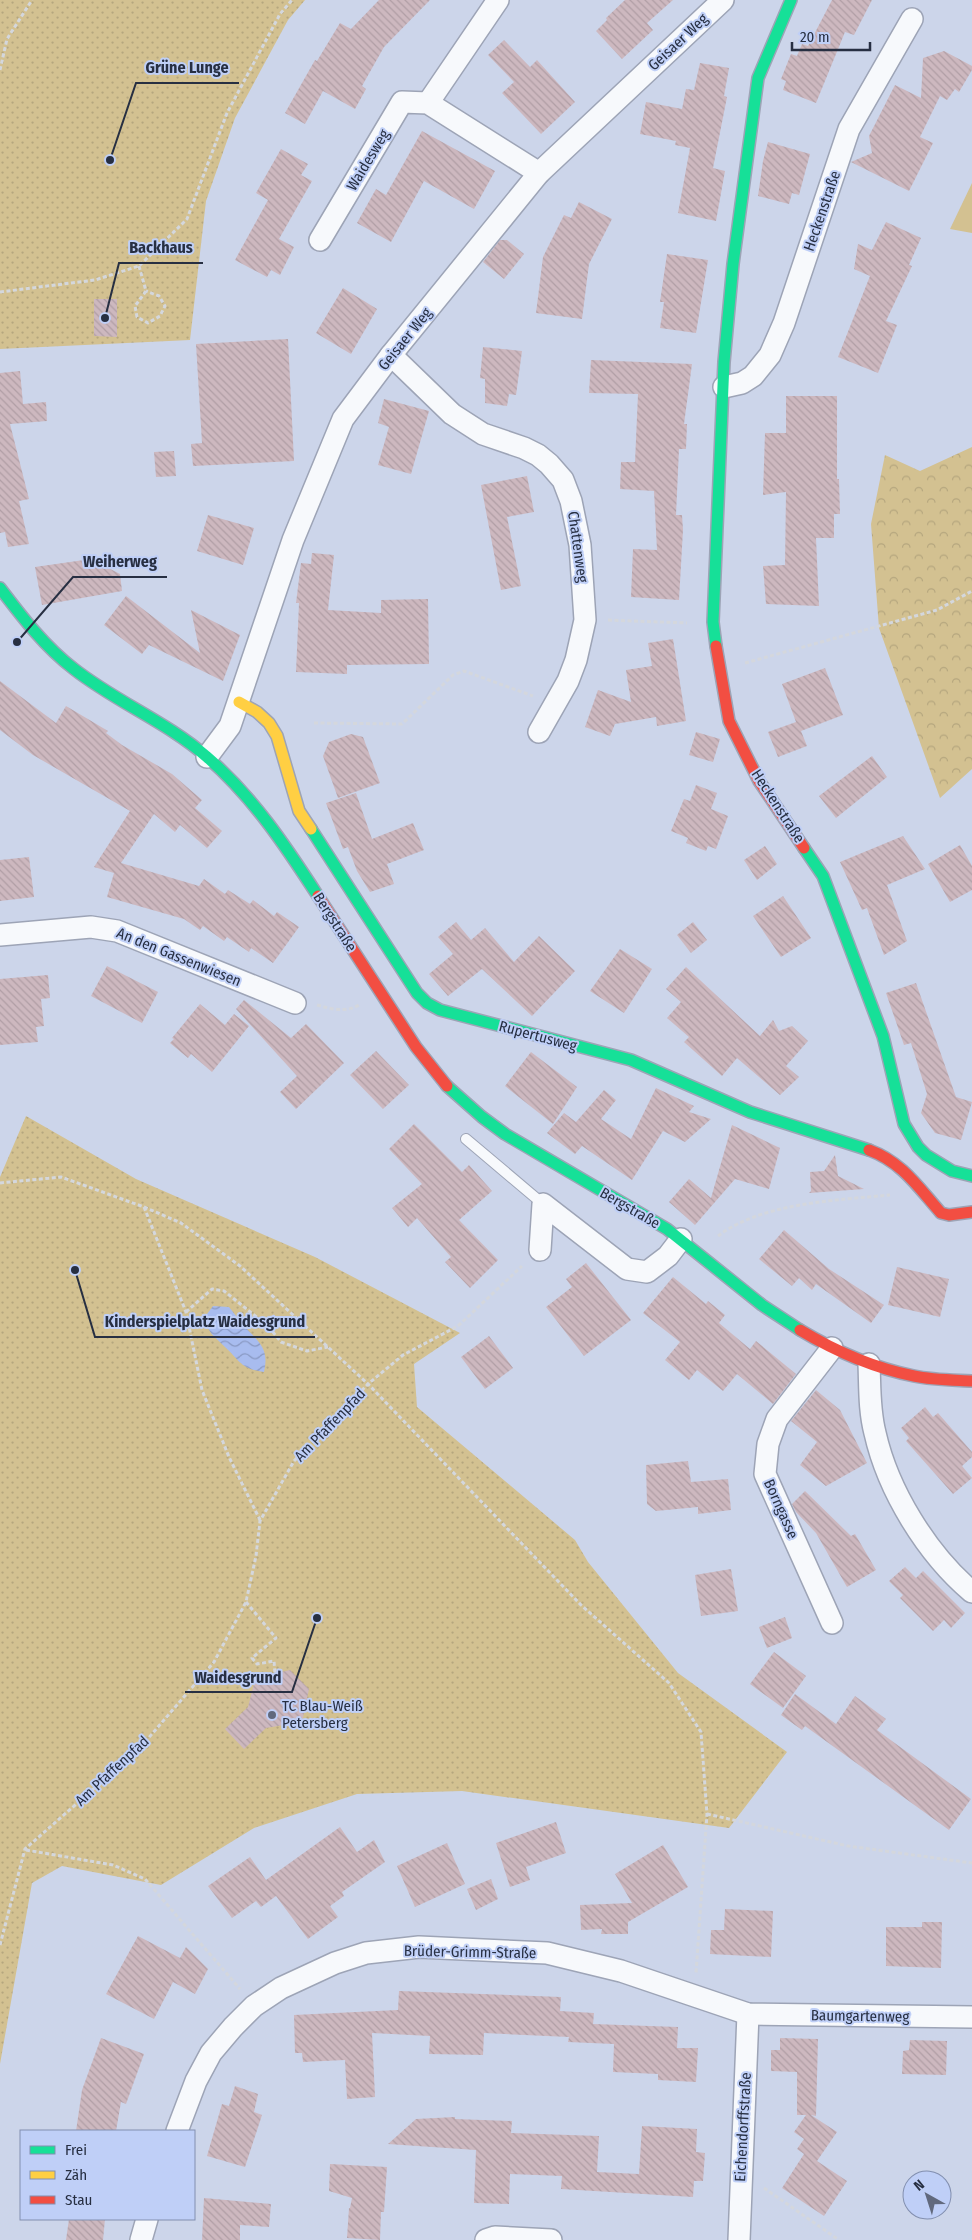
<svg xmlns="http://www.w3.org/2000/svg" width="972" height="2240" viewBox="0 0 972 2240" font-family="'Fira Sans Condensed',sans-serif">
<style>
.grass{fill:#d3c191}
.forest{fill:url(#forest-crowns)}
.park{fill:url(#park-dots)}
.water{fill:url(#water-waves)}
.building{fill:url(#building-back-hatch)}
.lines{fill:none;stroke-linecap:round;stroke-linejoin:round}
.lane-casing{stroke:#9da4b6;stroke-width:12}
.street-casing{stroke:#9da4b6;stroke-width:24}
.fast-casing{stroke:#9da4b6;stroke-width:14}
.slow-casing{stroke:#9da4b6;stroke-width:14}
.jam-casing{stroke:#9da4b6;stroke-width:14}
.path{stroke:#d4d7dd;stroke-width:3;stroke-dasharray:4 2.5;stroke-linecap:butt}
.lane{stroke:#f7f9fc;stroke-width:10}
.street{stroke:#f7f9fc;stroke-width:21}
.fast{stroke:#16e098;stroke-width:11}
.slow{stroke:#ffcf43;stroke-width:11}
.jam{stroke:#f24e42;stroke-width:11}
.poi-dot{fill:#61697d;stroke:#bfcff7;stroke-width:2}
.labels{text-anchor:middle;stroke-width:4;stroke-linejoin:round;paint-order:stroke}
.street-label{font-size:15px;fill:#272f42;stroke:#bfcff7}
.poi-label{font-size:15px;fill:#272f42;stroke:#bfcff7;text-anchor:start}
.leader{fill:none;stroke:#272f42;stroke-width:2}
.callout-dot{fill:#272f42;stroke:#bfcff7;stroke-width:2}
.callout-label{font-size:16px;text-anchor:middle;font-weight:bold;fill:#272f42;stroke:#bfcff7;stroke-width:4;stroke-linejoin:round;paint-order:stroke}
</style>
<defs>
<pattern id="forest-crowns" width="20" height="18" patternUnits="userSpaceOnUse" patternTransform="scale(1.25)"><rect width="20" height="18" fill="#d3c191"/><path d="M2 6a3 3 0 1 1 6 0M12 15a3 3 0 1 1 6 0" fill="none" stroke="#b5a67e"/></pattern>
<pattern id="park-dots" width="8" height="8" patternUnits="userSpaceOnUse" patternTransform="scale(1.25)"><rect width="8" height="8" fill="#d3c191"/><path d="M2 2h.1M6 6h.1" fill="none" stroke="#b5a67e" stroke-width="1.8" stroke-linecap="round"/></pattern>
<pattern id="water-waves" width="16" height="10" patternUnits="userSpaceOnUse" patternTransform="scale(1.25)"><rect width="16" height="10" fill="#a8bcef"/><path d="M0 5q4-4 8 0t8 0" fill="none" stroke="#8999c3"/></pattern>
<pattern id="building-back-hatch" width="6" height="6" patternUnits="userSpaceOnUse" patternTransform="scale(1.25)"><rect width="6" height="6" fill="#cdb8bf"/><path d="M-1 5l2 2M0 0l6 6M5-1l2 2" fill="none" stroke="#b09ea5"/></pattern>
</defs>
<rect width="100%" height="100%" fill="#ccd5ea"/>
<path class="grass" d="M972 183V233L950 229Z"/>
<path class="forest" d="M972 447V769L940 798 879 628 871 524 885 455 920 471Z"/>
<g class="park">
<path d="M0 0H305L288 20 235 118 206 201 190 340 0 349Z"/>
<path d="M26 1116 136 1179 315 1257 460 1333 414 1364 417 1407 575 1540 588 1562 678 1673 787 1752 729 1828 462 1791 357 1794 254 1828 161 1885 62 1866 32 1883 0 2064V1177Z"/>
</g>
<path class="water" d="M213 1306 229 1307C235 1314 240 1322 247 1329 261 1344 269 1350 264 1372 241 1369 240 1361 225 1347 214 1336 209 1334 204 1318Z"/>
<g class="building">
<path d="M379 0H430L384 47 362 86 366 89 355 109 323 91 305 124 285 113 315 60 317 61 340 23 351 29Z"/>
<path d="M625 0H673L647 23 653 30 622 59 596 31 607 20 606 18Z"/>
<path d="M832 0H872L854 35 845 32 816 103 783 90 786 81 781 79 791 54 797 56 802 44 808 46Z"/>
<path d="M504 40 530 67 537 60 575 102 541 134 502 93 514 82 488 55Z"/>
<path d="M944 51 972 66V70L959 92 955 89 947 100 940 96 920 137 933 143 909 191 851 162 872 153 869 136 895 85 921 98 923 58Z"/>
<path d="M700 63 729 68 724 96 727 97 713 168 725 171 716 221 678 213 690 148 675 145 676 141 640 134 646 102 682 109 686 89 694 90Z"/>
<path d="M422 131 495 171 474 209 424 181 391 242 357 223 376 189 386 195Z"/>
<path d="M768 142 810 154 799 195 792 193 789 204 758 196 763 161Z"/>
<path d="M281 149 308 164 301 175 312 181 279 239 294 247 280 275 271 270 267 277 235 260 268 200 256 193Z"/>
<path d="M579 202 612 219 589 264 582 319 536 313 543 257 564 215 571 218Z"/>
<path d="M886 222 921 238 909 265 912 266 886 321 897 325 878 373 838 357 870 276 854 269 858 244 872 250Z"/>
<path d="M500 240H507L524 254 504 279 483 262Z"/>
<path d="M667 254 708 260 696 333 660 328 664 302H660Z"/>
<path d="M343 288 377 309 351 354 316 333Z"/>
<path d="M94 299H117V337L94 336Z"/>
<path d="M288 339 294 461 193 466 191 444 202 443 196 344Z"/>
<path d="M483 347 522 351 516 395 509 394 507 406 485 403V379L480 378Z"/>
<path d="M591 360 692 364 684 424H687L686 449H679L676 515H682L683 530 679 600 631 597 633 549 657 550 654 491 620 489 621 462H635L638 394 589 393Z"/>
<path d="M20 371 23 404 46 402 47 421 10 424 29 499 19 501 29 544 8 547 5 532 0 533V373Z"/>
<path d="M786 396H837V479H839L840 514H834V538H816L819 606 766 604 763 566 785 565 786 492 763 495 765 433H786Z"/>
<path d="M384 399 429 411 411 474 378 465 389 427 378 423Z"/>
<path d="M174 451 176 476 156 477 154 452Z"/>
<path d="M527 476 534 512 507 517 521 586 501 590 481 485Z"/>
<path d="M208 515 254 528 243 565 197 551Z"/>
<path d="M312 553 334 555 328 610 381 613V600L428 599 429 664 347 665V674L296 672 299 603H296L301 563 311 564Z"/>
<path d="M91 559 120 574 122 591 42 605 35 567Z"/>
<path d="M126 596 200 653 191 610 240 635 223 681 149 645 142 654 104 625Z"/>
<path d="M673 639 686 721 657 726 656 717 615 724 610 736 585 727 598 690 631 702 626 670 652 666 648 643Z"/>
<path d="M825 668 843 715 801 731 807 746 778 757 768 732 796 722 782 684Z"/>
<path d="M0 681 56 723 66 706 108 731 106 733 122 745 172 774 202 800 195 808 222 831 207 848 180 825 175 832 154 814 121 863 199 886 204 879 225 894 228 890 250 904 253 900 274 916 277 912 299 927 273 963 251 948 249 952 227 937 224 941 203 926 200 930 184 919 107 897 114 873 94 867 130 811 33 755 0 730Z"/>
<path d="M696 732 720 739 713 762 689 755Z"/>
<path d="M351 734 363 737 380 783 338 798 323 756 329 742Z"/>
<path d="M872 756 887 777 836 818 819 796Z"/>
<path d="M696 785 717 793 711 809 728 816 716 849 708 846 706 851 686 843 688 838 671 831 684 799 690 801Z"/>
<path d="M356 793 372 839 413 823 424 850 387 864 394 884 370 892 357 871 348 847 343 849 326 803Z"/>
<path d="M903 836 925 869 887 885 907 941 884 955 867 908 862 910 840 862Z"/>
<path d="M960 845 972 866V890L950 902 928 864Z"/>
<path d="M765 846 777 864 757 880 744 860Z"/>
<path d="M29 857 34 897 0 901V860Z"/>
<path d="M783 896 811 938 781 957 753 916Z"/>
<path d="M456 922 471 940 485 928 514 962 539 936 575 971 532 1016 482 969 448 996 429 974 453 954 438 937Z"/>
<path d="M693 922 707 940 691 953 677 935Z"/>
<path d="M620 949 652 969 624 1013 590 991Z"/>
<path d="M107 966 158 992 142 1023 91 996Z"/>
<path d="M686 967 760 1036 773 1020 779 1031 792 1026 808 1041 786 1066 799 1077 780 1095 737 1058 722 1076 684 1042 689 1037 667 1018 681 1002 666 989Z"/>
<path d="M48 975 50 998 41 999 44 1026 36 1027 38 1042 0 1045V979Z"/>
<path d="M916 983 956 1097 972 1102 961 1140 935 1133 921 1113 927 1094 911 1043 904 1045 886 993Z"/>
<path d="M244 1000 291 1038 306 1024 344 1063 296 1109 280 1092 297 1076 236 1009Z"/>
<path d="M200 1004 225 1025 234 1014 249 1026 212 1072 191 1054 188 1058 170 1043 174 1039 172 1038Z"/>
<path d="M376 1051 409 1085 383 1109 350 1075Z"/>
<path d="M531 1052 577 1087 553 1124 505 1086Z"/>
<path d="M656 1088 694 1106 689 1112 711 1119 685 1142 663 1131 632 1180 582 1146 575 1154 547 1133 564 1113 576 1122 604 1090 616 1100 601 1119 631 1139Z"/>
<path d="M414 1124 462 1172 469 1165 492 1191 459 1220 498 1260 470 1288 445 1262 451 1257 417 1218 408 1227 392 1208 422 1184 389 1149Z"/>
<path d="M732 1125 780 1148 769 1189 735 1179 695 1225 669 1202 689 1179 711 1198Z"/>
<path d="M835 1155 838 1176 864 1189 809 1193 811 1191 810 1172 824 1171Z"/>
<path d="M784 1230 829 1269 884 1305 871 1323 816 1284 812 1290 799 1278 792 1286 759 1259Z"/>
<path d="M586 1263 631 1320 584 1356 546 1307 572 1287 566 1279Z"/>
<path d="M897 1267 949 1279 940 1317 888 1305Z"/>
<path d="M673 1277 706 1304 708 1301 725 1315 719 1323 750 1349 756 1341 796 1374 773 1404 737 1374 723 1391 697 1370 689 1380 665 1360 680 1342 643 1313Z"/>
<path d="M489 1336 513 1368 485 1389 461 1357Z"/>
<path d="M816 1390 840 1410 867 1463 826 1486 800 1465 817 1442 791 1421Z"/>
<path d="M925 1407 933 1417 938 1413 972 1452V1457L962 1466 972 1478 953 1494 906 1441 909 1438 901 1428Z"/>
<path d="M688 1461 691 1482 728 1479 731 1510 698 1514V1507L656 1511 647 1504 646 1465Z"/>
<path d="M805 1491 851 1536 855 1534 876 1570 847 1587 816 1533 796 1512 792 1504Z"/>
<path d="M905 1567 916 1578 923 1571 965 1613 951 1628 944 1620 933 1631 900 1598 903 1595 889 1581Z"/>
<path d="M731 1569 738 1611 701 1616 695 1575Z"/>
<path d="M785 1617 792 1638 767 1648 759 1627Z"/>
<path d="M774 1652 806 1676 783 1708 750 1684Z"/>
<path d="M290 1670 309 1689 302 1722 266 1728 244 1749 225 1729 248 1707 255 1680 260 1677Z"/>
<path d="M795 1694 836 1724 855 1696 886 1719 877 1730 971 1799 949 1830 805 1726 802 1730 781 1715Z"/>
<path d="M556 1822 566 1853 526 1867 530 1880 510 1887 496 1843Z"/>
<path d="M340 1827 357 1852 374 1840 385 1862 342 1892 344 1896 330 1906 338 1917 308 1939 276 1896 261 1907 256 1901 232 1918 208 1886 250 1857 266 1880Z"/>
<path d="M447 1843 465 1884 415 1907 397 1866Z"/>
<path d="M663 1845 688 1887 628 1922V1934H601L602 1929 581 1930 580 1905 632 1903 615 1874Z"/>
<path d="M491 1879 498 1899 476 1910 467 1889Z"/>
<path d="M725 1909 773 1911 771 1957 710 1954 711 1930H724Z"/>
<path d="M922 1922H942L941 1968 886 1966V1927H922Z"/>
<path d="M138 1936 180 1958 186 1947 208 1969 195 1994 173 1982 154 2019 106 1994Z"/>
<path d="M399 1991 561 1997 560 2011 594 2013 593 2024 678 2027 677 2048H698L696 2082 658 2080V2074L613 2072 614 2044 568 2042 569 2037 484 2033 483 2055 429 2054 430 2036 372 2033 375 2097 347 2099 345 2060 303 2062 302 2053H295L294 2015 398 2010Z"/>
<path d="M101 2038 144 2054 126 2104 121 2102 116 2131H76L82 2090Z"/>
<path d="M780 2038 818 2039 816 2116 811 2115 837 2132 817 2161 847 2181 824 2216 782 2188 804 2154 797 2149 804 2139 794 2132 806 2115H797V2072L771 2071V2050H780Z"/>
<path d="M910 2040 947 2041 946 2075 902 2074 903 2051 909 2050Z"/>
<path d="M235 2086 258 2094 254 2112 262 2115 245 2167 207 2156 222 2104 229 2106Z"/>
<path d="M455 2117V2119L512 2121 511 2133 599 2136 597 2172 639 2174 642 2126 697 2129 696 2152 705 2153 703 2181H694L693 2197 561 2189 562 2176 510 2174 509 2204 474 2203 476 2150 388 2144 416 2119Z"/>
<path d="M330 2164 387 2167 384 2212H381L380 2240 347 2238 349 2208H350L352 2198 329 2191Z"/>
<path d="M204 2198 271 2204 269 2227 240 2225V2240H202Z"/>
<path d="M69 2219H105L103 2240H66Z"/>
</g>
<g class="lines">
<g class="lane-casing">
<path id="lane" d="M466 1139 543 1204"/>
</g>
<g class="street-casing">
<g id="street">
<path d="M428 103 498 0"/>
<path d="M320 240 402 102 428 103 539 173"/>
<path d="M391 355 452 414 483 434 524 448 538 455 549 464 563 480 571 501 580 545 585 620 576 660 568 681 539 732"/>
<path d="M724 387 742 383 753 376 770 355 784 323 849 129 912 19"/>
<path d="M207 757 230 726 293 540 343 419 391 355 539 173 723 0"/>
<path d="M0 935 91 927 117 931 295 1003"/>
<path d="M540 1250 543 1204 627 1269 647 1272 668 1256 681 1239"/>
<path d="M832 1348 777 1419 768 1444 765 1474 832 1623"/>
<path d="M869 1364C870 1387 869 1410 875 1433 888 1491 927 1554 972 1592"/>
<path d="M177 2131 196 2081 211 2053 233 2027 254 2006 281 1988 335 1963 366 1953 419 1947 547 1953 621 1971 748 2014 972 2017"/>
<path d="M141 2240 147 2219"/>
<path d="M486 2240 495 2237 551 2240"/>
<path d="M739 2240 748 2014"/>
</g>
</g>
<g class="fast-casing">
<g id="fast">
<path d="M0 588C22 617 45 647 74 669 116 702 167 722 207 757 253 797 285 845 318 896"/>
<path d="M716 646 713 622 724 362 733 264 758 78 791 0"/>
<path d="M311 829 417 993 427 1003 440 1010 631 1060 750 1112 869 1150"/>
<path d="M804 848 823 876 883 1036 904 1124 918 1147 926 1155 952 1171 972 1176"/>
<path d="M447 1086 482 1117 505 1134 667 1229 762 1305 800 1330"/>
</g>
</g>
<g class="slow-casing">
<path id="slow" d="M239 702 257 712 269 723 277 736 299 811 311 829"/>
</g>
<g class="jam-casing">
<g id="jam">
<path d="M716 646 729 721 759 781 804 848"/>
<path d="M318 896 416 1047 447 1086"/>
<path d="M869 1150C902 1162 918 1187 941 1213L949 1215 972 1212"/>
<path d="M800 1330C835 1351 874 1368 914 1376 933 1380 953 1380 972 1381"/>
</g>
</g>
<g class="path">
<path d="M0 70 7 39 32 0"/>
<path d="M139 266 146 291 135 306 137 317 148 323 160 316 165 306 159 296 146 291"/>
<path d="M0 292 95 280 139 266 187 219 227 113 280 14 292 0"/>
<path d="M608 620 687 623"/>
<path d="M745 663 937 610 972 591"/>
<path d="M314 723 402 724 453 675 464 671 533 696"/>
<path d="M317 1005C332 1009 345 1013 359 1005"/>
<path d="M0 1183 61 1177 144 1207 181 1223 240 1266 368 1384 581 1605 669 1683 701 1732 707 1814 696 1973"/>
<path d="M144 1207 186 1312 202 1390 229 1457 260 1520"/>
<path d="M718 1236C761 1203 837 1200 890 1195"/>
<path d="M186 1312 212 1289 224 1291 268 1326 281 1342 307 1351 328 1347"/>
<path d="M246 1602 276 1638 252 1658 257 1664 274 1661 275 1674"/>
<path d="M707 1814 848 1846 972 1863"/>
<path d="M26 1850 113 1865 145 1879 240 1989"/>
<path d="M0 1945 25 1849 139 1749 214 1662 246 1602 256 1556 260 1521 294 1461 368 1384 403 1355 458 1326 522 1266"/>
<path d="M764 2188 839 2240"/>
</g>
<use href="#lane" class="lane"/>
<use href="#street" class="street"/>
<use href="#fast" class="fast"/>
<use href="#slow" class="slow"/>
<use href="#jam" class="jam"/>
</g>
<circle class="poi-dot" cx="272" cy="1715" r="5"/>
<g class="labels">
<g class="street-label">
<text transform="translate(678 42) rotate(-43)" y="5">Geisaer Weg</text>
<text transform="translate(368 160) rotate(-59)" y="5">Waidesweg</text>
<text transform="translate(822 211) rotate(-71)" y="5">Heckenstraße</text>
<text transform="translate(405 339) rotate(-51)" y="5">Geisaer Weg</text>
<text transform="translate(578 547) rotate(82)" y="5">Chattenweg</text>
<text transform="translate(778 806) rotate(57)" y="5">Heckenstraße</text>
<text transform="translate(335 922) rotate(57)" y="5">Bergstraße</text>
<text transform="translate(179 957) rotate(22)" y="5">An den Gassenwiesen</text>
<text transform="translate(538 1036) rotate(15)" y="5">Rupertusweg</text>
<text transform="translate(630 1208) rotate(30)" y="5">Bergstraße</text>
<text transform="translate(330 1425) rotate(-46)" y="5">Am Pfaffenpfad</text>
<text transform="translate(781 1509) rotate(66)" y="5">Borngasse</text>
<text transform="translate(112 1771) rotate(-43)" y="5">Am Pfaffenpfad</text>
<text transform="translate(470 1952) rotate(1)" y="5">Brüder-Grimm-Straße</text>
<text transform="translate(860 2016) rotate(1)" y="5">Baumgartenweg</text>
<text transform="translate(743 2127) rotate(-87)" y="5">Eichendorffstraße</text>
</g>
<g class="poi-label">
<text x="282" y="1711">TC Blau-Weiß<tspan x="282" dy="17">Petersberg</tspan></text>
</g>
</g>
<path class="leader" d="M110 160L136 83H239M105 318L119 263H203M17 642L73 577H167M75 1270L95 1337H315M317 1618L292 1692H185"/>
<g class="callout-dot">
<circle cx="110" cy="160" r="5"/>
<circle cx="105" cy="318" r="5"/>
<circle cx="17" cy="642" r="5"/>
<circle cx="75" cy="1270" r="5"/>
<circle cx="317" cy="1618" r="5"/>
</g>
<g class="callout-label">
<text x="187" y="73">Grüne Lunge</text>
<text x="161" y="253">Backhaus</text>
<text x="120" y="567">Weiherweg</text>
<text x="205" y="1327">Kinderspielplatz Waidesgrund</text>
<text x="238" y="1683">Waidesgrund</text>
</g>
<rect x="20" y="2130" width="175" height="90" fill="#bfcff7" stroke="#828faf"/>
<rect x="30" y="2146" width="25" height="8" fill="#16e098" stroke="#828faf"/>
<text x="65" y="2155" font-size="15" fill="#272f42">Frei</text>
<rect x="30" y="2171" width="25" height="8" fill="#ffcf43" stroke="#828faf"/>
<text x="65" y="2180" font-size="15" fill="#272f42">Zäh</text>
<rect x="30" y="2196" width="25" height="8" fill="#f24e42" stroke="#828faf"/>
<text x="65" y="2205" font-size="15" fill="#272f42">Stau</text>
<g transform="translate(927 2195) rotate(321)"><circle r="24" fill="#bfcff7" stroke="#828faf"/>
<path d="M0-4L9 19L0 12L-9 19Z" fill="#61697d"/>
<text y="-8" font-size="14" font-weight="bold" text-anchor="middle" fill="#272f42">N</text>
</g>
<path d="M792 42v8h78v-8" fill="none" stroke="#272f42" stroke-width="2.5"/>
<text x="800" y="42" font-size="15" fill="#272f42" stroke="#bfcff7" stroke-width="4" paint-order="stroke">20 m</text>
</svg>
